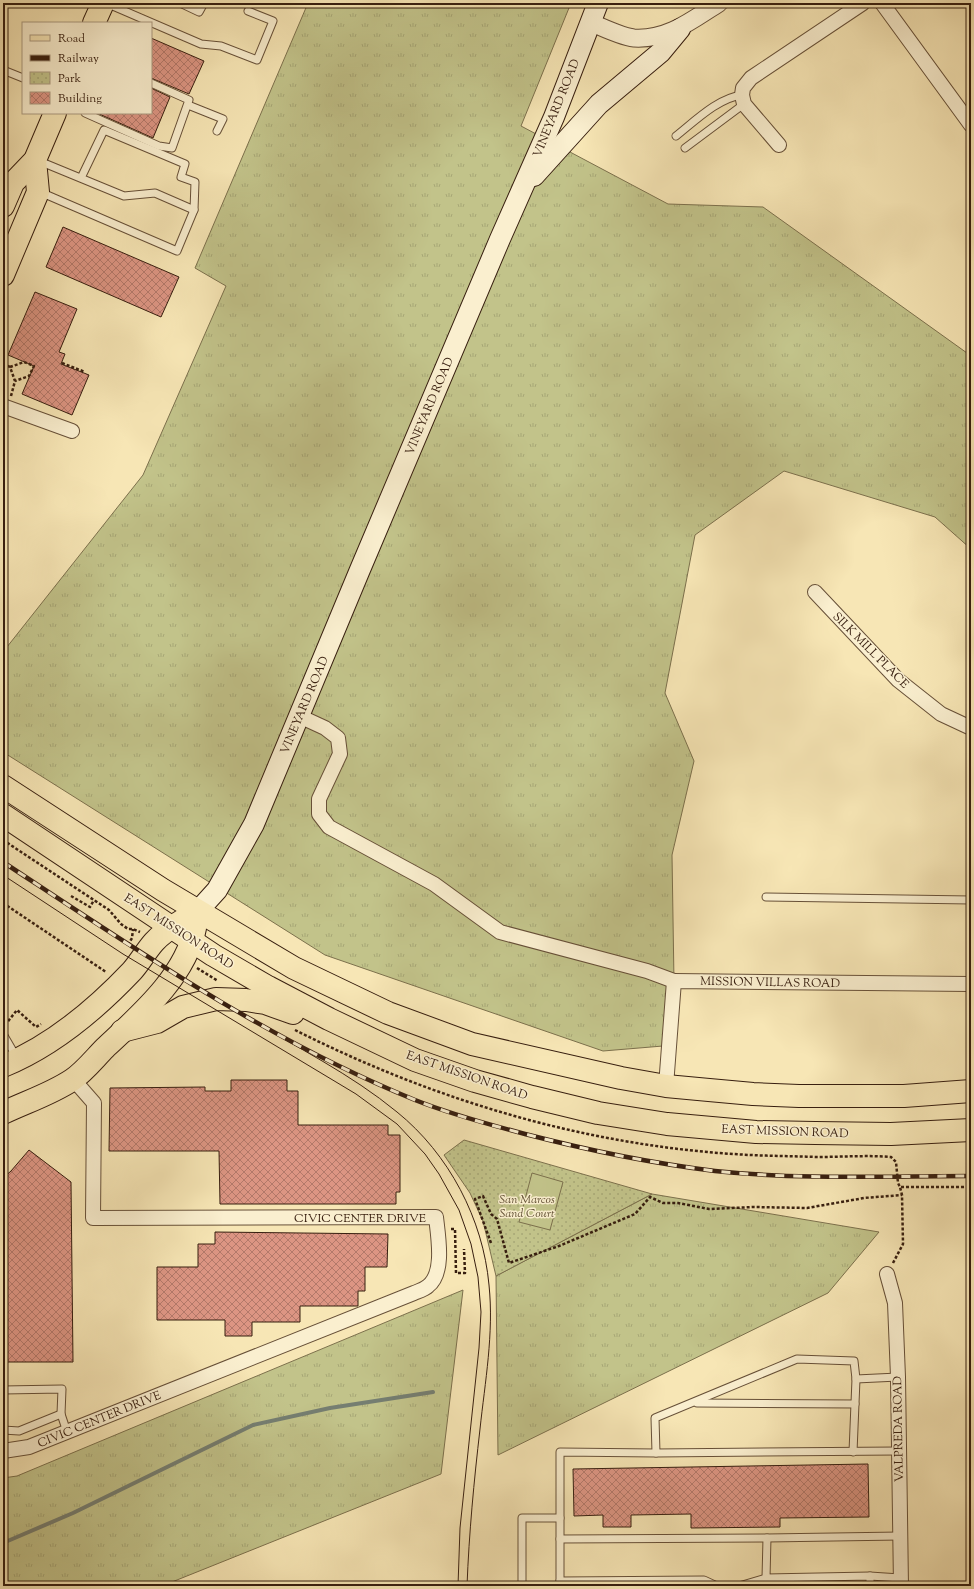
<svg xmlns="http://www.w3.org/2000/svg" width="974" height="1589" viewBox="0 0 974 1589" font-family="'Sorts Mill Goudy',serif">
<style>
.grass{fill:url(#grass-tufts);stroke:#7c704c}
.park{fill:url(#park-dots);stroke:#7c704c}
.pitch{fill:#c2c38a;stroke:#7c704c}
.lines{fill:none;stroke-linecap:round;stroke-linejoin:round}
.stream{stroke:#757e71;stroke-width:4}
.building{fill:url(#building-cross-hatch);stroke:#371e0f}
.service-casing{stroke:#675038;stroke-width:9}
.minor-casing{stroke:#675038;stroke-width:16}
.tertiary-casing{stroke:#675038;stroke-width:19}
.secondary-casing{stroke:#371e0f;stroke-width:22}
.primary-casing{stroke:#371e0f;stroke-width:24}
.path{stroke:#371e0f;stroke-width:2.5;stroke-dasharray:3 2;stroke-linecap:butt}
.service{stroke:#faefcf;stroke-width:7}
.minor{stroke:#faefcf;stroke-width:14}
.tertiary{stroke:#faefcf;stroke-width:17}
.secondary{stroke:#faefcf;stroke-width:20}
.primary{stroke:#f7e6b5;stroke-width:22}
.tram{stroke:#371e0f;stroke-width:1}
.rail-casing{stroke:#371e0f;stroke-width:4.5}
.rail{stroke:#faefcf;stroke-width:3;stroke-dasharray:9;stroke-linecap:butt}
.labels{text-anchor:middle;stroke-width:3;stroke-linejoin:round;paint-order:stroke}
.street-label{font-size:12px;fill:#371e0f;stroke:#faefcf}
.park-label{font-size:12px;font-style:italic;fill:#615034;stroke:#faefcf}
</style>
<defs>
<pattern id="grass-tufts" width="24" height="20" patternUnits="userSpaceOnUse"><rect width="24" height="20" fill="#c2c38a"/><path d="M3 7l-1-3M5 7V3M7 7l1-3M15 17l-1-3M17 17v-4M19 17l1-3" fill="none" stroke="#a7a776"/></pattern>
<pattern id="park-dots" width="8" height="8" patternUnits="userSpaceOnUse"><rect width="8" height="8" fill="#c2c38a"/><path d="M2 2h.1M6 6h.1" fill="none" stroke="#a7a776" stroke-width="1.8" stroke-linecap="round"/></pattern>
<pattern id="building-cross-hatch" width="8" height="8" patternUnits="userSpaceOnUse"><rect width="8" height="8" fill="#dc9583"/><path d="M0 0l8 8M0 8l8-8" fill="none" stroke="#b3796a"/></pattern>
</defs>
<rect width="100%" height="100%" fill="#f7e6b5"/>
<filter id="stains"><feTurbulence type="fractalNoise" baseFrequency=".005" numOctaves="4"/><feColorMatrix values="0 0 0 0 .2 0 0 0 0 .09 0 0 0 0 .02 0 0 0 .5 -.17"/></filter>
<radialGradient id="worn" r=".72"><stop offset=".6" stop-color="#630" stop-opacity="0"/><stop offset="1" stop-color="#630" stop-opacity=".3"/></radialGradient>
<g class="grass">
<path d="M308 3H571L521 126 668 204 763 207 967 353 971 354V549L935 517 784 471 695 535 665 693 694 761 672 855 675 1045 603 1051 325 955 3 752V652L143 475 226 286 195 268Z"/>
<path d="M652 1194 879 1232 828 1293 498 1455 496 1276Z"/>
<path d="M463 1290 441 1474 162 1586H3V1478L17 1476Z"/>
</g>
<path class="park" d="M464 1140 652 1194 496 1276 483 1221 470 1193 444 1155Z"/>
<path class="pitch" d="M532 1173 563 1182 550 1230 519 1222Z"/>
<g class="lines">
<path class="stream" d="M3 1543 73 1513 253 1425 330 1408 433 1392"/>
</g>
<g class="building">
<path d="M151 38 204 61 189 94 151 78Z"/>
<path d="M151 88 170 97 153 138 97 113H151Z"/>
<path d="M63 227 179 277 161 317 46 267Z"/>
<path d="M35 292 77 309 59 352 65 354 61 364 89 375 72 415 22 394 34 366 8 355Z"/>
<path d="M231 1080H287V1091H298V1125H388V1135H400V1192H396V1204H220L219 1151H109L110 1088 205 1087V1091H231Z"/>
<path d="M29 1150 71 1182 73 1362H3V1178L11 1171Z"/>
<path d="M215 1232 388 1234 387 1267H365V1291H358V1306H300V1322H252V1336H225V1320H157V1267H198V1244H215Z"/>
<path d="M868 1464 869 1517 780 1518V1527L691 1528V1514L631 1515V1527H603V1515L574 1516 573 1469Z"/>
</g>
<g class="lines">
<g class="service-casing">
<g id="service">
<path d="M106 3 201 44 221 46 257 60 273 21 248 11"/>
<path d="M180 3 199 12 204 3"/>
<path d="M3 70 23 78"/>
<path d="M188 105 223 119 217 131"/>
<path d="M85 113 159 146 172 148 189 100 151 83"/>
<path d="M676 136C695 121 718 98 742 95"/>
<path d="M685 148 744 104"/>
<path d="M39 161 124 196 155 193 194 210 195 182 181 177 185 164 104 130 81 178"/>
<path d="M40 192 177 251 194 210"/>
<path d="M766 897 971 900"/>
<path d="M3 1034 17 1058"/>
<path d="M898 1377 856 1379 854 1361 797 1359 655 1418 656 1453 898 1451"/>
<path d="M3 1390 62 1389 61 1414 67 1432"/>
<path d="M697 1403 855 1404"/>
<path d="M3 1430 19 1431 61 1414"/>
<path d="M853 1452 856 1379"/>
<path d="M767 1538 766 1578 870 1576 900 1578"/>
<path d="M560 1539 767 1538 900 1536"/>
<path d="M870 1576V1586"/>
<path d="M560 1581 704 1580 717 1586"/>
<path d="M522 1586V1518H560"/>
<path d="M560 1586V1452L656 1453"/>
<path d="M739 1586 766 1578"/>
</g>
</g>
<g class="minor-casing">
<g id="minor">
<path d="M882 3 971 125"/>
<path d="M779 145 744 104 742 95 743 88 751 78 863 3"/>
<path d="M3 406 72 431"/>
<path d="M815 592 898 680 941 714 971 728"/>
<path d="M299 716 325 728 338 738 340 754 319 799V814L329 827 434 884 500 932 647 971 674 981"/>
<path d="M666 1086 674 981 971 984"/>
<path d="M887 1274 895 1303 898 1377 901 1586"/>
<path d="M3 1451 29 1447 414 1293C419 1291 425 1289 428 1286 445 1273 438 1236 436 1217L93 1218 94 1103 73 1079"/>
</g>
</g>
<g class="tertiary-casing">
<path id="tertiary" d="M590 22C601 27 623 37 634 38 668 40 692 20 719 3"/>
</g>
<g class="secondary-casing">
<g id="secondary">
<path d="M534 176 599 104 661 52 680 29"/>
<path d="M198 911 217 890 254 824 359 572 500 239 554 117 598 3"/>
</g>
</g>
<g class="primary-casing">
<g id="primary">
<path d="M94 23 103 3"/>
<path d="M3 206 13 183 35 160 55 113"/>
<path d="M3 275 38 192 35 160"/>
<path d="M3 786 163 890 294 968 388 1013 472 1044 621 1078 666 1086 709 1090 753 1094 799 1096H904L971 1091"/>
<path d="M3 815 213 955 268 987 329 1019 415 1060 475 1081 532 1097 598 1113 667 1124 756 1132 815 1133 891 1134 971 1130"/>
<path d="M122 1031 157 1022 183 1007 216 999 246 1000 265 1003 293 1013"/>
<path d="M3 1066C52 1046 96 1009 132 971 140 962 146 951 154 942 162 933 173 926 183 920"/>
<path d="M3 1113C26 1102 51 1094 72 1080 84 1072 95 1058 105 1048 139 1016 186 976 195 928"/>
</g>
</g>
<g class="path">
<path d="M62 363 85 372"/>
<path d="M3 364 10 367 15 381 11 396"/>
<path d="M10 367 24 362 34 366 29 376 15 381"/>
<path d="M3 840 109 910 121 924 128 929H133L140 932"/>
<path d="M71 896 90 907 94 900"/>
<path d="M3 903 106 972"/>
<path d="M128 945 132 938 133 929"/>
<path d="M197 968 218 981"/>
<path d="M5 1025 17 1010 36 1027 41 1024"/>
<path d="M295 1030C432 1099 580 1144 733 1154 761 1156 789 1156 817 1157 842 1157 867 1155 891 1157L896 1162 898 1183 900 1187H971"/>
<path d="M451 1229H455L456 1273H465L464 1249"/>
<path d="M491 1243 475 1199 483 1196 491 1214 497 1219 509 1263 559 1246 635 1214 650 1197 663 1203H678L709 1209 754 1207 807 1208 864 1198 902 1195"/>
<path d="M893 1263 903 1244 902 1195 900 1187"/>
</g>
<use href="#service" class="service"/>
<use href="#minor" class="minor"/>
<use href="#tertiary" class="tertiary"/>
<use href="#secondary" class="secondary"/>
<use href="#primary" class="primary"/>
<g class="tram">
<path d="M3 875 123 954 356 1094 397 1124 425 1154 439 1174 459 1210 471 1244 478 1277 481 1312 479 1348 460 1528 458 1586"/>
<path d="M246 1017C296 1047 351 1074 397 1112 449 1154 483 1219 489 1285 494 1333 485 1382 480 1429 474 1481 469 1533 467 1586"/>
</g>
<g class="rail-casing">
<path id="rail" d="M3 862C135 949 267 1040 415 1100 450 1114 487 1124 525 1134 587 1150 650 1163 715 1171 800 1180 886 1176 971 1176"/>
</g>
<use href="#rail" class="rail"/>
</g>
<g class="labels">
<g class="street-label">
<text transform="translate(556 108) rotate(-68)" y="4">VINEYARD ROAD</text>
<text transform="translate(429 406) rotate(-67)" y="4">VINEYARD ROAD</text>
<text transform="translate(871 650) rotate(45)" y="4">SILK MILL PLACE</text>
<text transform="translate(304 705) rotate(-67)" y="4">VINEYARD ROAD</text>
<text transform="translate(179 931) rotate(33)" y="4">EAST MISSION ROAD</text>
<text transform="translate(770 982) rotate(1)" y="4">MISSION VILLAS ROAD</text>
<text transform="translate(467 1075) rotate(19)" y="4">EAST MISSION ROAD</text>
<text transform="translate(785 1131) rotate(2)" y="4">EAST MISSION ROAD</text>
<text x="360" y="1222">CIVIC CENTER DRIVE</text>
<text transform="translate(99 1419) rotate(-22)" y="4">CIVIC CENTER DRIVE</text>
<text transform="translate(898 1429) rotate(-91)" y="4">VALPREDA ROAD</text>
</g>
<g class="park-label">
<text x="527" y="1203">San Marcos<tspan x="527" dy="14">Sand Court</tspan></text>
</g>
</g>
<rect width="974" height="1589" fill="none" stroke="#f7e6b5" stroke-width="16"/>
<rect x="4" y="4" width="966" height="1581" fill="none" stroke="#371e0f" stroke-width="2"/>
<rect x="8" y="8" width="958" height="1573" fill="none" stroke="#371e0f"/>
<rect x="22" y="22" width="130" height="92" fill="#faefcf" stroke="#ac9b82"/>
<rect x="30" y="35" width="20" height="6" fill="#f7e6b5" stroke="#ac9b82"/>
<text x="58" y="42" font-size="12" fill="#371e0f">Road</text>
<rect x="30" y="55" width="20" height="6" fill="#371e0f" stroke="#ac9b82"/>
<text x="58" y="62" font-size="12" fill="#371e0f">Railway</text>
<rect x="30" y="72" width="20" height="12" fill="url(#park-dots)" stroke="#ac9b82"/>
<text x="58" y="82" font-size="12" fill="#371e0f">Park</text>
<rect x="30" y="92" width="20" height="12" fill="url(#building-cross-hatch)" stroke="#ac9b82"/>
<text x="58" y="102" font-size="12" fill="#371e0f">Building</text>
<rect width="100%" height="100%" filter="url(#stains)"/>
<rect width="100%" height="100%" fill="url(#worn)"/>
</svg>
